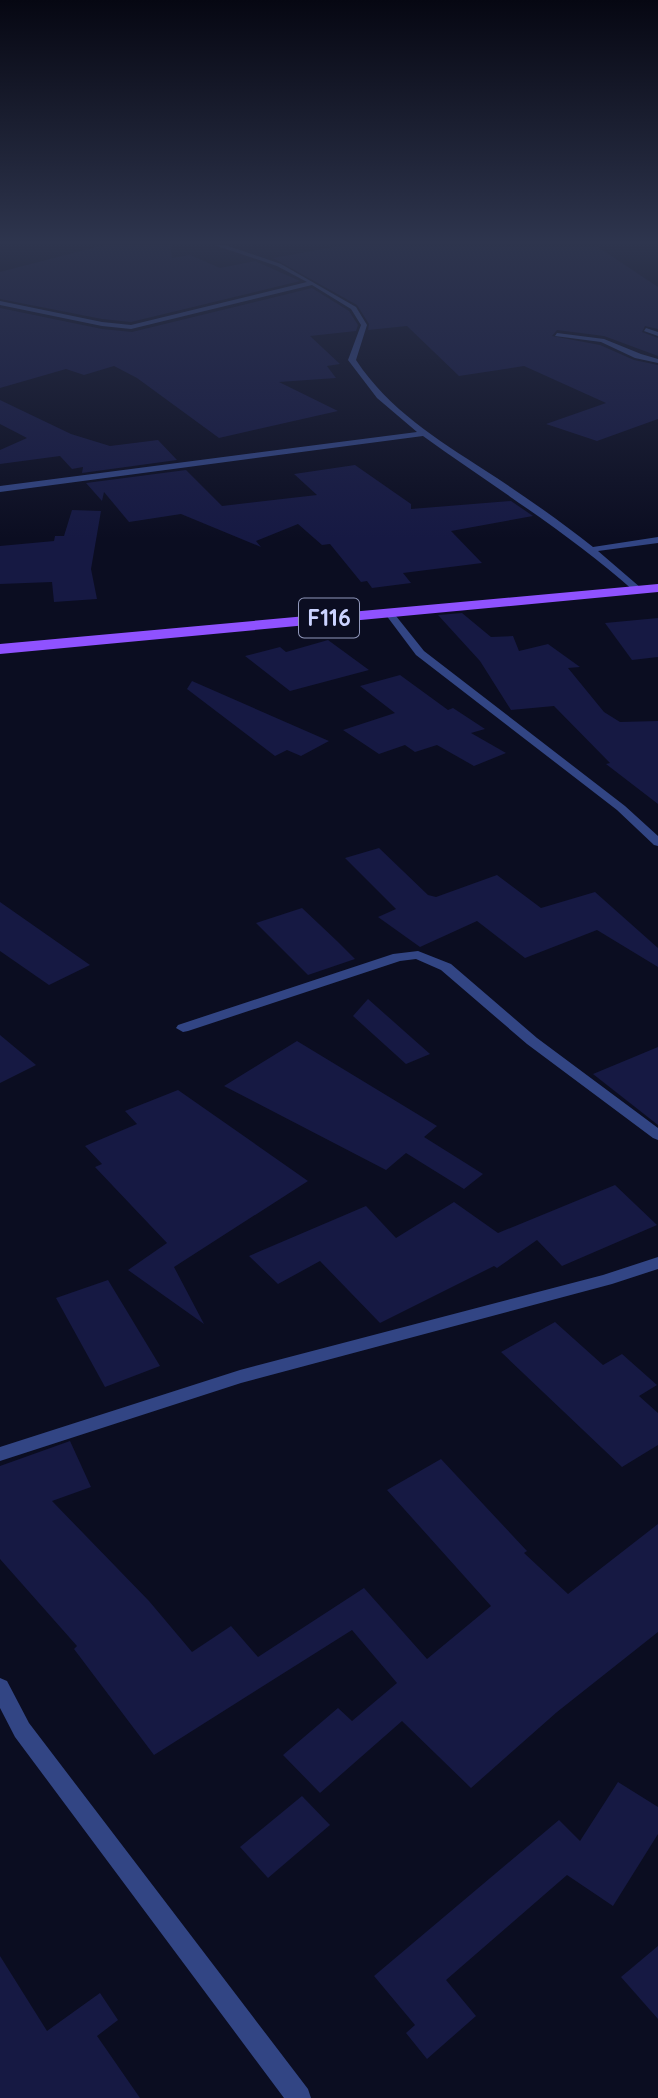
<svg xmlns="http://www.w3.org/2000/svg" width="658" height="2098" viewBox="0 0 658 2098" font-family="Quicksand,sans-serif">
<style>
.building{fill:#161943}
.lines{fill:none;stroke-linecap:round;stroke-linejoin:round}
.street{fill:#324584;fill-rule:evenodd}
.primary{fill:#8f52ff;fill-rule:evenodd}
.labels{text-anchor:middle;stroke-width:5;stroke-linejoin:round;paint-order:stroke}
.shield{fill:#0b0d21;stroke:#9198bc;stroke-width:2}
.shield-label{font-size:23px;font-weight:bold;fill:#cbd3ff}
</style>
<rect width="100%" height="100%" fill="#0b0d21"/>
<g class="building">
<path d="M104 245H170L172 258 190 255 220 268 255 261 300 281 131 322 102 319 0 299V272Z"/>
<path d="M345 245 598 247 658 287V329L645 326 642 332 658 338V356L604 336 557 330 552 336 600 345 634 360 658 365V419L597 441 546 424 606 403 524 366 459 376 407 326 368 330 369 324 357 305 273 258Z"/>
<path d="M312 288 349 311 358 325 356 331 310 336 340 364 327 366 336 378 279 382 338 411 219 438 137 378 114 366 84 375 66 369 0 388V308L102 329 132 332Z"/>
<path d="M0 400 71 434 110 446 158 440 177 460 82 473 83 467 72 469 60 456 0 464V450L27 438 0 424Z"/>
<path d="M355 465 411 504V509L511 501 533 516 451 531 482 563 403 573 411 583 372 588 367 581 361 582 330 544 322 545 298 524 256 541 261 547 181 514 129 522 104 492 102 501 86 483 186 470 222 506 317 495 294 474Z"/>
<path d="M72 510 101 511 91 569 97 599 54 602 52 582 0 584V546L54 541 55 536H64Z"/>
<path d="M462 613 491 637 513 636 519 651 548 644 580 667 568 668 604 712 620 722 658 721V804L606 764 610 763 554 706 511 710 480 661 438 615Z"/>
<path d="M658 618V657L632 660 605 623Z"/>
<path d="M328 640 369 670 290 691 245 656 280 647 286 652Z"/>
<path d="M400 675 448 710 453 708 485 729 471 733 506 753 474 766 437 745 415 752 405 745 379 754 343 730 395 713 360 686Z"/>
<path d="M192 681 329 741 301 756 287 750 275 756 187 689Z"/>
<path d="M379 848 428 895 436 897 497 875 541 908 595 892 658 948V967L597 930 525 958 477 921 420 947 378 917 396 909 345 858Z"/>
<path d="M0 902 90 965 49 985 0 951Z"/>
<path d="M302 908 338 942 355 959 308 975 256 923Z"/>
<path d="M368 999 430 1054 406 1064 353 1016Z"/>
<path d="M0 1035 36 1065 0 1083Z"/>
<path d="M297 1041 437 1126 424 1137 483 1174 464 1189 406 1153 386 1170 224 1086Z"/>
<path d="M658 1047V1125L593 1074Z"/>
<path d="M178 1090 308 1181 174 1267 204 1324 128 1270 167 1243 95 1167 102 1164 85 1146 137 1124 125 1111Z"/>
<path d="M615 1185 657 1225 562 1266 537 1240 497 1268 494 1266 380 1323 320 1261 278 1284 249 1256 366 1206 396 1238 454 1202 498 1233Z"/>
<path d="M108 1280 160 1366 105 1387 56 1298Z"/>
<path d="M555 1322 603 1365 622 1354 657 1385 639 1396 658 1413V1445L622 1467 501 1352Z"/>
<path d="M70 1441 91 1487 52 1501 149 1601 192 1652 231 1626 258 1657 364 1588 427 1659 491 1606 387 1490 441 1459 527 1551 524 1553 568 1594 658 1524V1632L557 1712 471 1788 402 1721 320 1793 283 1755 338 1708 352 1721 397 1683 352 1630 154 1755 74 1649 77 1646 0 1559V1466Z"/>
<path d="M618 1782 658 1807V1834L613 1906 567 1875 446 1980 476 2016 427 2059 406 2033 415 2025 374 1976 559 1820 580 1841Z"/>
<path d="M302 1796 330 1825 268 1878 240 1847Z"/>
<path d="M658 1946V2019L621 1977Z"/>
<path d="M0 1956 47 2031 100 1993 118 2020 97 2036 140 2098H0Z"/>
</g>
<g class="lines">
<g class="street">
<path d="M214 245H225L281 264 356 307 367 325 356 360C389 410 437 439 486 471 523 495 559 520 593 547L658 537V543L598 551 641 588V592H635C569 533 495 488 423 436L0 492V486L417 432 377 398 348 360 361 325 351 309 312 285 131 329 102 326 0 305V301L102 322 131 325 307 282 277 266Z"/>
<path d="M646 328 658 332V336L644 331Z"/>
<path d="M557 333 604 339 641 354 658 359V363L635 358 601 342 555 336Z"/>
<path d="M386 611H392L424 651 625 806 658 836V846L654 845 617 810 416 655 386 615Z"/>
<path d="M418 951 451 964 537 1038 658 1128V1140L653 1138 527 1044 441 970 416 959 400 961 188 1031 183 1032 176 1028 178 1025 393 954Z"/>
<path d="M658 1257V1269L612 1284 241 1383 0 1461V1447L240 1370 603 1275Z"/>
<path d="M0 1678 7 1681 29 1723 308 2089 311 2098H284L15 1737 0 1708Z"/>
</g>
<path class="primary" d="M658 584V592L0 654V644Z"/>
</g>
<linearGradient id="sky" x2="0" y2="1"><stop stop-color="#060712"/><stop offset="0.45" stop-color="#2e354e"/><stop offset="1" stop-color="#2e354e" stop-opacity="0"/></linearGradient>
<rect width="658" height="539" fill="url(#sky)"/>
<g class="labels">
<rect class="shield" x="299" y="598.5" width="60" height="39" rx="5"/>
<g class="shield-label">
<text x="329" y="626">F116</text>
</g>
</g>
</svg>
